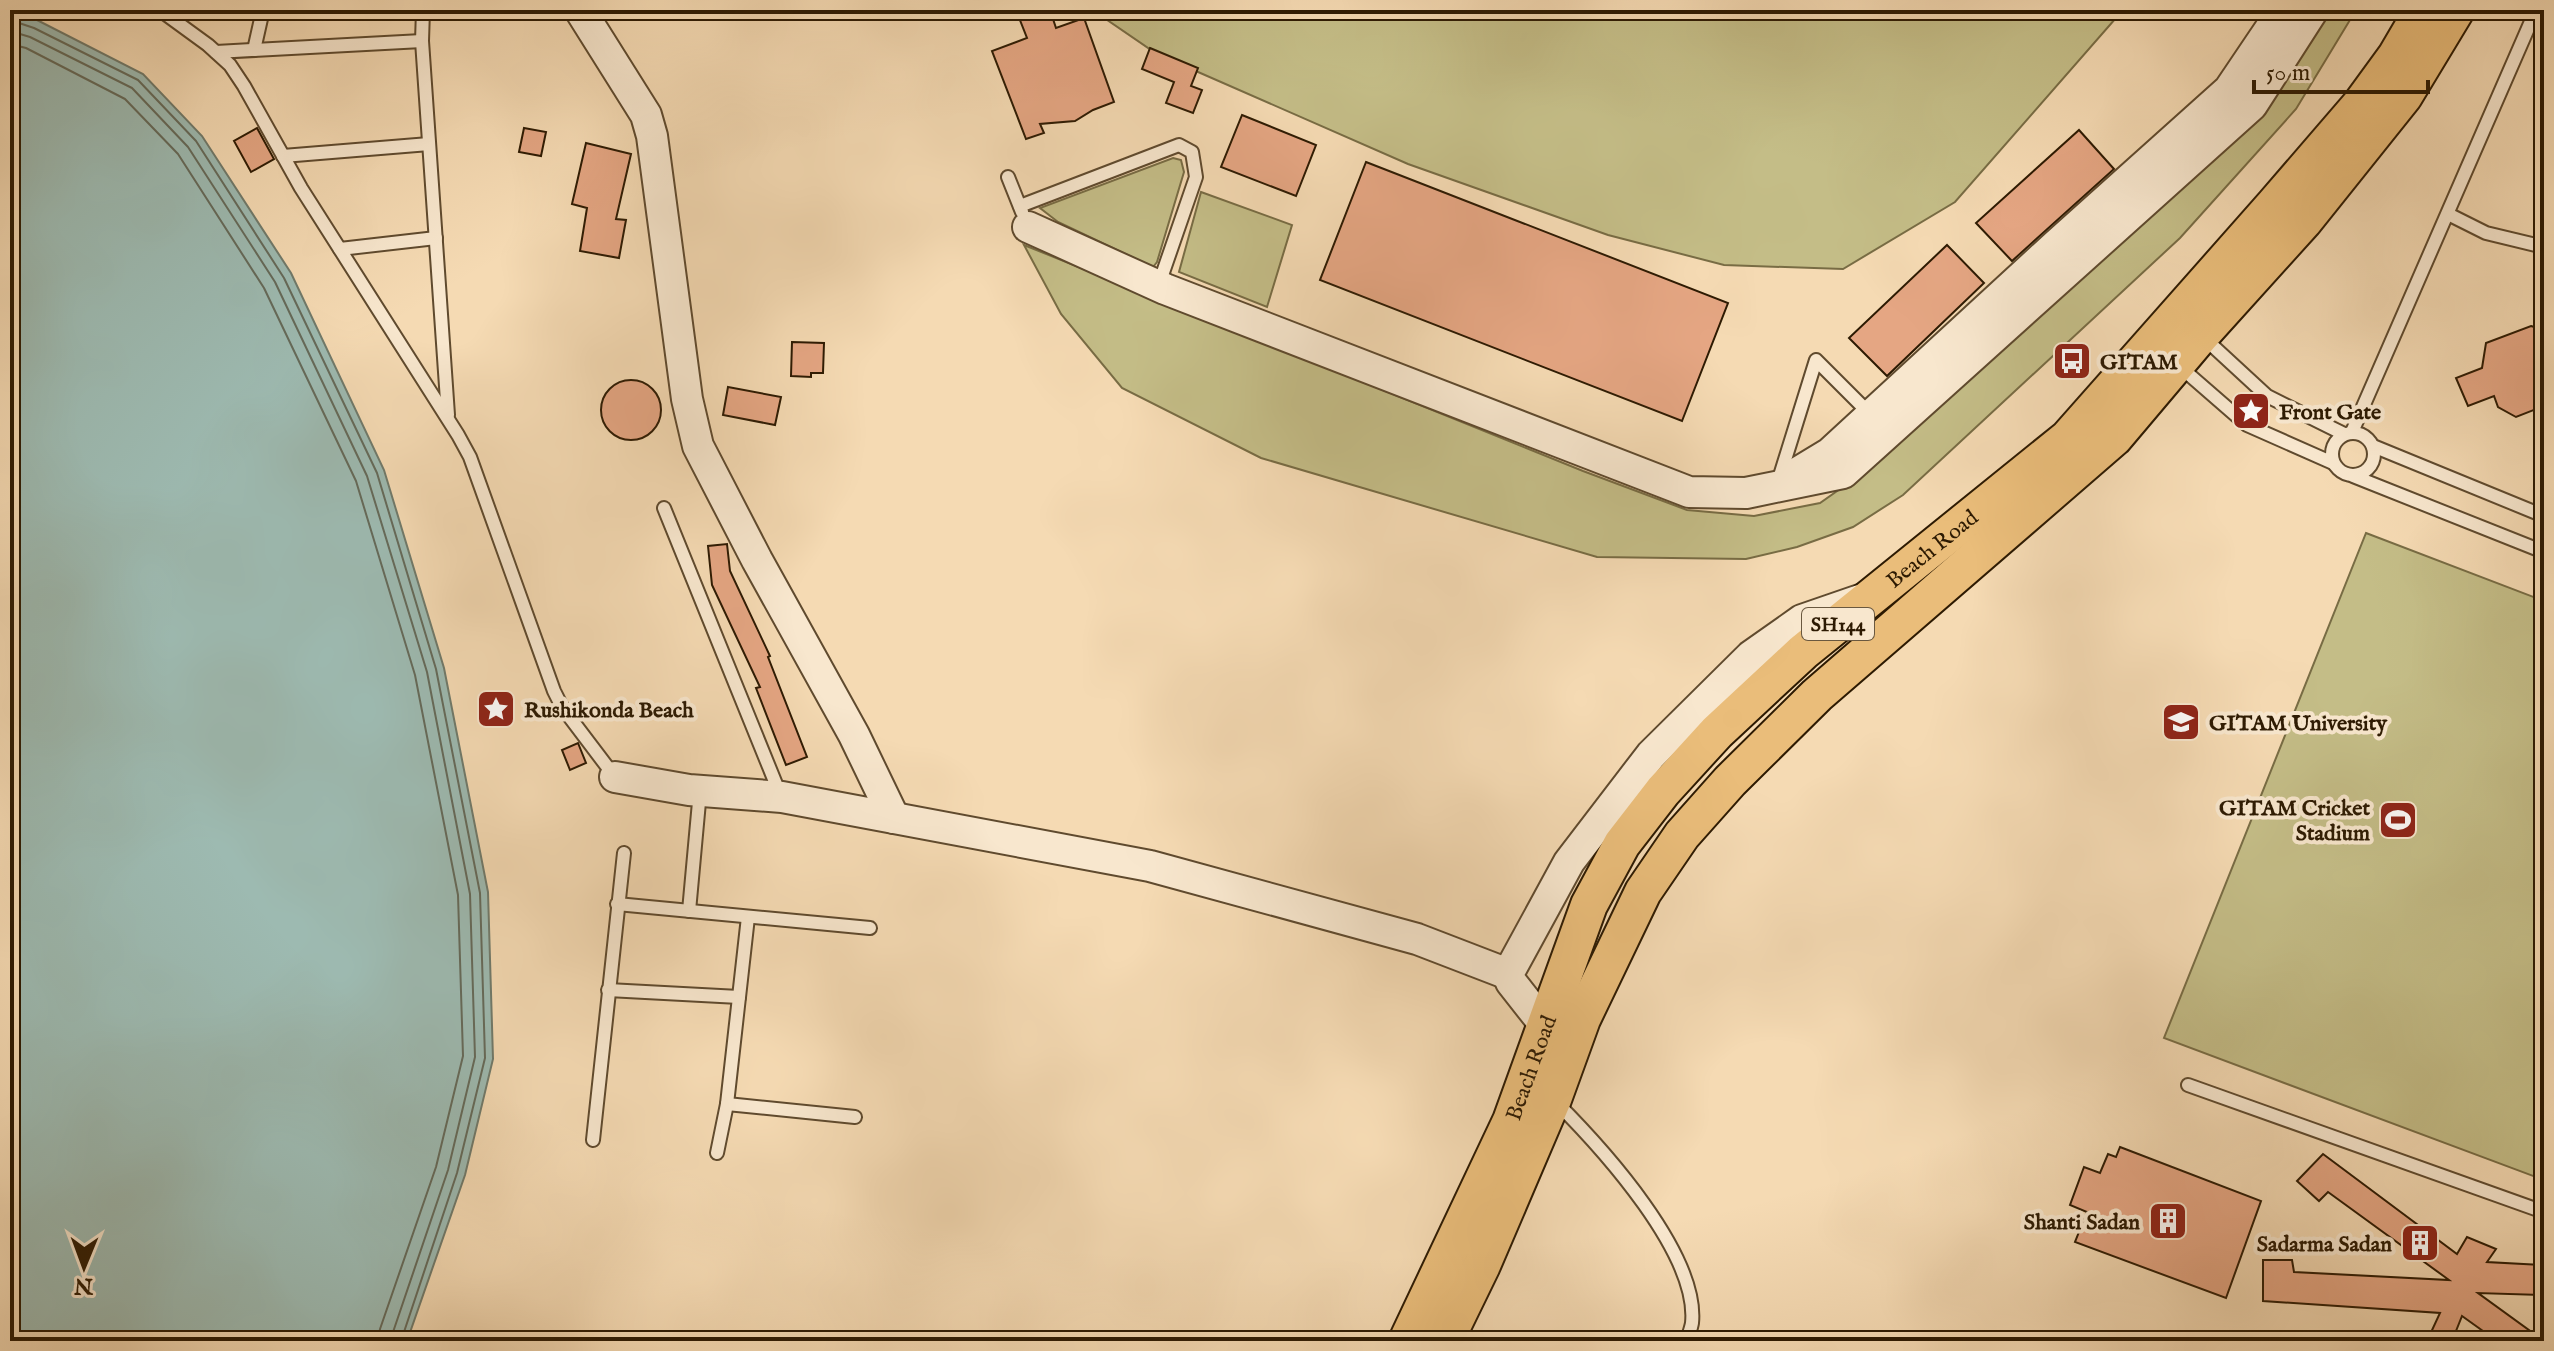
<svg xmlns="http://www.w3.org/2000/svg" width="2554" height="1351" viewBox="0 0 2554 1351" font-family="'IM FELL English',serif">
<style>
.green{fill:#c4bd87;stroke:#786c44;stroke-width:2}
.water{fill:#9dbab1;stroke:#707a6b;stroke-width:2}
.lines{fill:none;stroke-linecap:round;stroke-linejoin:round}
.shore{stroke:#656a5a;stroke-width:2}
.building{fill:#e5a683;stroke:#2d1a02;stroke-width:2}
.service-casing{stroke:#5f4a2e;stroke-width:16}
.tertiary-casing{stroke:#5f4a2e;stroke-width:34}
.primary-casing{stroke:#2d1a02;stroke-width:40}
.service{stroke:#f8e7ce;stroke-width:12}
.tertiary{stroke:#f8e7ce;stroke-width:30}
.primary{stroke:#eabd7a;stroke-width:36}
.labels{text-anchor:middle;stroke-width:8;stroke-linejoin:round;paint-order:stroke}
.shield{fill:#f8e7ce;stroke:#6a583f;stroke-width:2}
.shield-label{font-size:20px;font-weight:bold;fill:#2d1a02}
.poi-label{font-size:22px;font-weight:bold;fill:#2d1a02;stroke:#f8e7ce;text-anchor:start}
.street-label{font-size:22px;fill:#2d1a02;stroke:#f8e7ce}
</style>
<rect width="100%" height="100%" fill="#f5dab3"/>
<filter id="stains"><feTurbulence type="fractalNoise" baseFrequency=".0025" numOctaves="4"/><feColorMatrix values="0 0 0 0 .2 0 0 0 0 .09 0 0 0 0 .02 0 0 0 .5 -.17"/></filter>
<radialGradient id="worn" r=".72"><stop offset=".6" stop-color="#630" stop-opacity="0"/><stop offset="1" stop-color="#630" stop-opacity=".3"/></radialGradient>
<g class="green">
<path d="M1097 10H2123L1955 202 1843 269 1724 265 1608 235 1408 164 1157 54 1100 15Z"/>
<path d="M2325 10H2356L2296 109 2180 238 1903 495 1853 527 1797 547 1746 559 1597 557 1261 458 1122 388 1061 314 1024 245 1583 471 1687 510 1754 516 1820 503 1881 460 2211 156Z"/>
<path d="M1173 158 1181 160 1184 172 1157 262 1153 267 1058 222 1040 208Z"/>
<path d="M1201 192 1292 225 1267 307 1179 272Z"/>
<path d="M2366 533 2544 601V1180L2164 1038Z"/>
</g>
<path class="water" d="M10 12 37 20 143 74 202 136 291 273 384 470 444 668 488 892 493 1059 465 1175 407 1341H10Z"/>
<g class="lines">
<g class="shore">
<path d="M10 20 34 28 138 80 196 141 284 278 377 473 436 669 480 893 485 1058 457 1173 401 1341"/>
<path d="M10 31 30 37 132 88 188 147 275 282 367 476 427 672 470 894 475 1057 448 1170 390 1341"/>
<path d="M10 44 26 48 125 99 178 154 264 288 356 481 415 675 458 895 463 1056 436 1167 380 1329 378 1341"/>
</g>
</g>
<g class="building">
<path d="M1016 10H1050L1056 28 1084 18 1114 102 1093 110 1075 121 1040 124 1044 133 1026 139 992 51 1027 38Z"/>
<path d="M1150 48 1198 68 1191 86 1202 90 1193 113 1166 103 1174 82 1142 69Z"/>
<path d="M1242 115 1316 145 1296 196 1221 167Z"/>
<path d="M257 128 274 159 251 172 234 141Z"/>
<path d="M524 128 546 132 541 156 519 152Z"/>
<path d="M2079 130 2114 169 2012 261 1976 223Z"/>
<path d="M586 143 631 154 616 219 626 220 619 258 580 251 587 208 572 204Z"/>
<path d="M1366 162 1728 303 1682 421 1320 280Z"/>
<path d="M1947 245 1984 283 1887 376 1849 338Z"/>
<path d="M2531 326 2544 330V406L2516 417 2498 407 2494 396 2468 406 2456 378 2482 368 2486 343Z"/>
<path d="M792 342 824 343 823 373H811V377L791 376Z"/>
<circle cx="631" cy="410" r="30"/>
<path d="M728 387 781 397 775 425 723 415Z"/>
<path d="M727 544 730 571 770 656 768 657 807 757 786 765 756 688 760 687 712 585 708 546Z"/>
<path d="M578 743 586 763 570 770 562 750Z"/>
<path d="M2120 1147 2261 1201 2226 1298 2075 1242 2087 1212 2070 1205 2084 1167 2100 1173 2108 1154 2116 1157Z"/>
<path d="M2323 1154 2457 1254 2467 1237 2496 1249 2487 1262 2544 1265V1295L2478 1293 2544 1341H2497L2462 1316 2452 1341H2427L2440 1313 2263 1301V1260H2292L2294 1272 2449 1280 2328 1192 2319 1201 2297 1181Z"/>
</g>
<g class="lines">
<g class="service-casing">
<g id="service">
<path d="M160 10 208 45 230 65 244 86 301 188 458 435 470 457 554 691 562 707 615 777"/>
<path d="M423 10 422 41 448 415"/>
<path d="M254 50 263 10"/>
<path d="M216 52 422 41"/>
<path d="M283 156 429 144"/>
<path d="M1008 177 1022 212"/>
<path d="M1020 206 1179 145 1192 152 1196 177 1159 284"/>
<path d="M2448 214 2486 233 2544 247"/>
<path d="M340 249 436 238"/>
<path d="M2203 337 2267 396 2344 434"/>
<path d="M2178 365 2247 425 2333 463"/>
<path d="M2352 432 2536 10"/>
<circle cx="2353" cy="454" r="21"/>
<path d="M2373 446 2544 516"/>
<path d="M2353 476 2544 552"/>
<path d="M1779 479 1816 360 1871 415"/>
<path d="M664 508 780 794"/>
<path d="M617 904 870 928"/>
<path d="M689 911 700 791"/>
<path d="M608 990 739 997"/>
<path d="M2188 1085 2544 1212"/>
<path d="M1556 1102C1602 1148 1699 1254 1692 1323 1691 1329 1688 1336 1687 1341"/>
<path d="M727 1104 855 1117"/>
<path d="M593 1140 624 853"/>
<path d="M717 1153 727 1104 748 917"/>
</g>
</g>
<g class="tertiary-casing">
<g id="tertiary">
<path d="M580 10 646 115 652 136 687 399 698 446 757 560 854 735 894 818"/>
<path d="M1028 227 1165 289 1689 492 1746 493 1843 473 2252 105 2313 10"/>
<path d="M1792 476 1830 453 2056 245 2229 90 2283 10"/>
<path d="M615 777 689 790 782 797 1150 866 1417 939 1508 974"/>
<path d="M1544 1024 1511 982 1508 974 1569 862 1651 755 1751 656 1802 620 1860 600"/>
</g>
</g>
<g class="primary-casing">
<g id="primary">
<path id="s1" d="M1407 1341 1511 1121 1589 905 1622 844 1663 791 1717 732 1803 652 2068 438 2274 205 2361 104 2396 56 2423 10"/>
<path d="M1445 1341 1482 1265 1553 1099 1582 1019 1643 892 1682 835 1730 781 1817 695 2114 438 2201 335 2304 221 2404 96 2456 10"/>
</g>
</g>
<use href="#service" class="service"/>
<use href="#tertiary" class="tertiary"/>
<use href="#primary" class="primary"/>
</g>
<defs>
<g id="bus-square" transform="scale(2)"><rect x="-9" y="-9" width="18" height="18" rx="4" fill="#8f2418" stroke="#f8e7ce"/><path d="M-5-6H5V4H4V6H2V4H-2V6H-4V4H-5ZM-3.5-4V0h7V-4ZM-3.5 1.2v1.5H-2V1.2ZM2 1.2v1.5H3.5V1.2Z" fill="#fff"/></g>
<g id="sight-square" transform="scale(2)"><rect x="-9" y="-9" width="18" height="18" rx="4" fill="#8f2418" stroke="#f8e7ce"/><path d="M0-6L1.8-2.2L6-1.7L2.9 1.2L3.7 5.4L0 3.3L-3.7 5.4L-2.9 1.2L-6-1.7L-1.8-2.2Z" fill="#fff"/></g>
<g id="university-square" transform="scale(2)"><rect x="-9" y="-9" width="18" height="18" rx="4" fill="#8f2418" stroke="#f8e7ce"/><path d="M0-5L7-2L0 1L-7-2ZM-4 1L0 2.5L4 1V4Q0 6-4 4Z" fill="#fff"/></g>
<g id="stadium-square" transform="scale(2)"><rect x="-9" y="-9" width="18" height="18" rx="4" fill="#8f2418" stroke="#f8e7ce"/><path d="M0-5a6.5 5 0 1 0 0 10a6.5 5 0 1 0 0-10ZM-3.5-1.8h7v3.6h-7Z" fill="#fff"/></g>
<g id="building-square" transform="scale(2)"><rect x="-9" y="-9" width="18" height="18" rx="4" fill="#8f2418" stroke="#f8e7ce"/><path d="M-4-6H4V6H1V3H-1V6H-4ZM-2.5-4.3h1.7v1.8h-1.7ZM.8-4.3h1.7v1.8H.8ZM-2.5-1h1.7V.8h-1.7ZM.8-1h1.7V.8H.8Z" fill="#fff"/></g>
</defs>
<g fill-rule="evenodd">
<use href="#bus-square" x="2072" y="361"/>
<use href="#sight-square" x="2251" y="411"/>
<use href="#sight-square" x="496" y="709"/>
<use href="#university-square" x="2181" y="722"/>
<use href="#stadium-square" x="2398" y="820"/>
<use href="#building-square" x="2168" y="1221"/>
<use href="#building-square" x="2420" y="1243"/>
</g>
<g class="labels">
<rect class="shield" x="1802" y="608" width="72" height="32" rx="6"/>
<g class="shield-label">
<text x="1838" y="631">SH144</text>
</g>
<g class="poi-label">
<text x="2100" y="369">GITAM</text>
<text x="2279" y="419">Front Gate</text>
<text x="524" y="717">Rushikonda Beach</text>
<text x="2209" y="730">GITAM University</text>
<text x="2370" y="815" text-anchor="end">GITAM Cricket<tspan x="2370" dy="25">Stadium</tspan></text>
<text x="2140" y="1229" text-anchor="end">Shanti Sadan</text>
<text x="2392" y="1251" text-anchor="end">Sadarma Sadan</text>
</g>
<g class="street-label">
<text dy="8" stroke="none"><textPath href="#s1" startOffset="972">Beach Road</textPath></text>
<text dy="8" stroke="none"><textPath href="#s1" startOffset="300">Beach Road</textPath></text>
</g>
</g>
<rect width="2554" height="1351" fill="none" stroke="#f5dab3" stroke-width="40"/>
<rect x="12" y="12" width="2530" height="1327" fill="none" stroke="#2d1a02" stroke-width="4"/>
<rect x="20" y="20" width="2514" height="1311" fill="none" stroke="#2d1a02" stroke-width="2"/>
<g transform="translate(84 1267) rotate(181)" stroke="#f8e7ce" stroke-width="6" paint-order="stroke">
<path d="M0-6L14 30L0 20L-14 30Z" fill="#2d1a02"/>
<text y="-12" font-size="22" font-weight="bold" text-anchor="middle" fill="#2d1a02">N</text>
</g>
<path d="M2254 80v12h174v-12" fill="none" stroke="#2d1a02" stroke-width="4"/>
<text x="2266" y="80" font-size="24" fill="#2d1a02" stroke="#f8e7ce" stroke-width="6" paint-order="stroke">50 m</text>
<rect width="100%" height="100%" filter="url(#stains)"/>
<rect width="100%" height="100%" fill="url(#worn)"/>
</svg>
